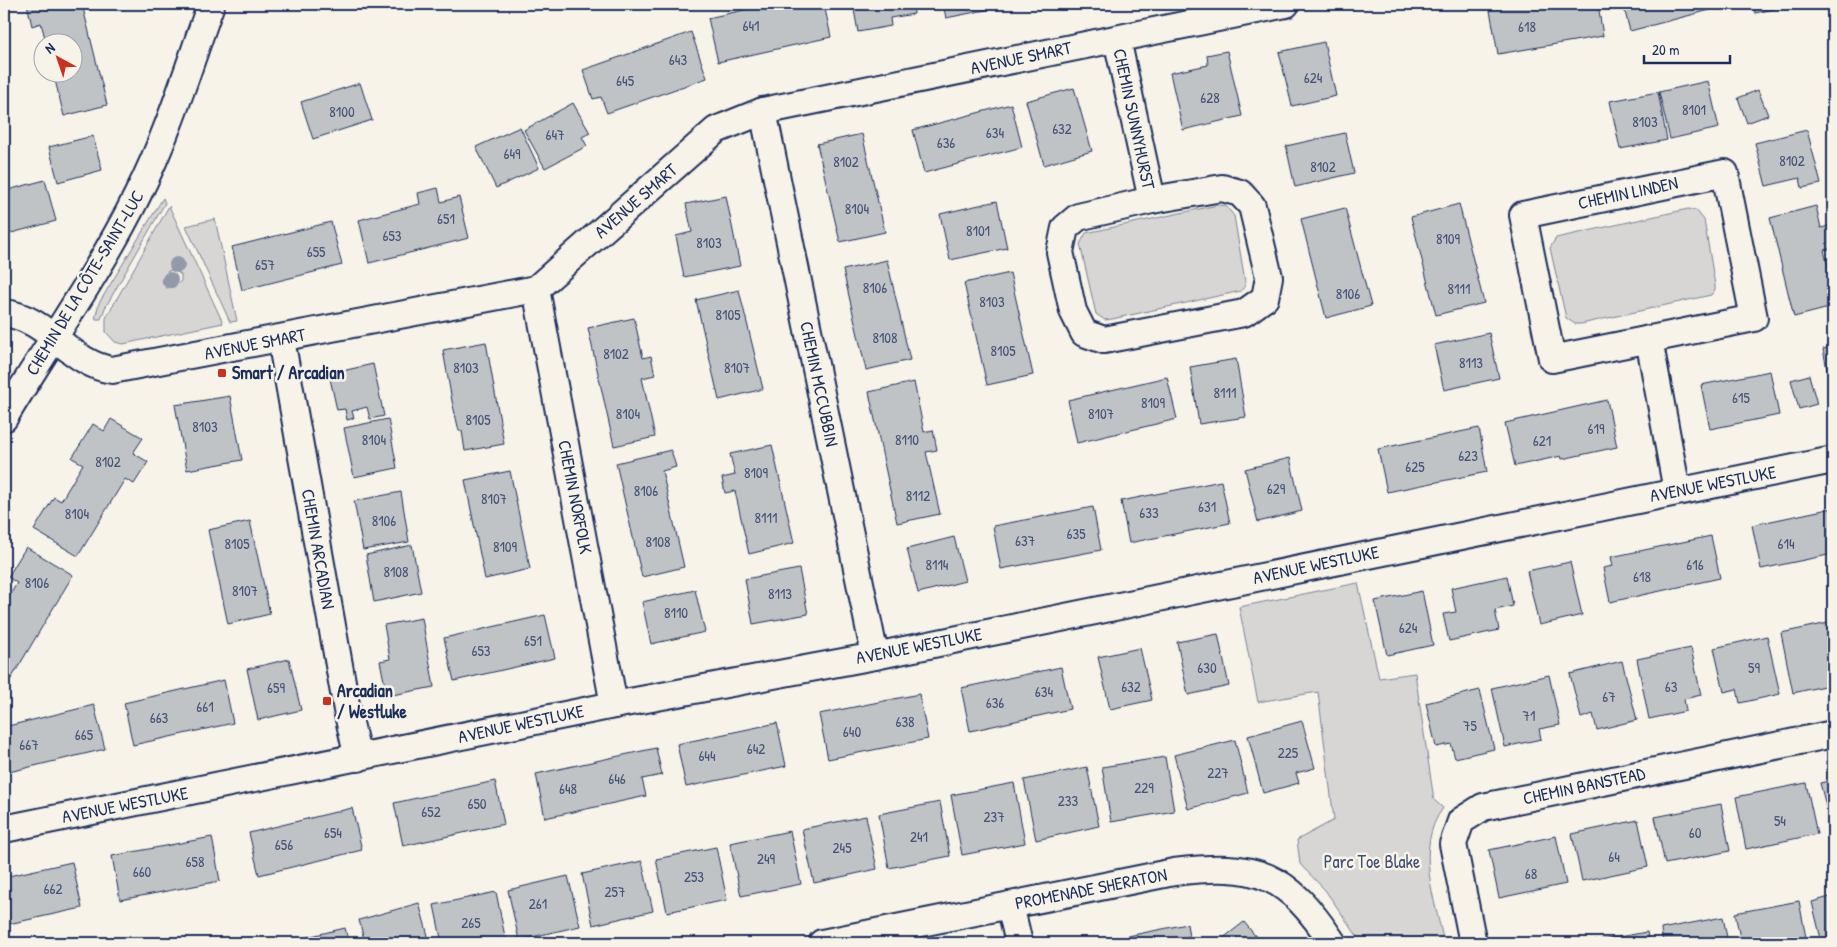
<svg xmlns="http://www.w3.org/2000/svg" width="1837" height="947" viewBox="0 0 1837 947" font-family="'Patrick Hand',sans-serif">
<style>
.green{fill:#d7d6d4;stroke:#798299;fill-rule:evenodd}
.building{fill:#c0c3c5;stroke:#1b2f5e}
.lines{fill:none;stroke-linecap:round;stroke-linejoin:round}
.street-casing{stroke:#1b2f5e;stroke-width:30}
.street{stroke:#f7f3e8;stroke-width:26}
.tree{fill:#9399a9}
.poi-dot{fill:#c8321e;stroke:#f7f3e8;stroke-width:2}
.labels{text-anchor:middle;stroke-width:5;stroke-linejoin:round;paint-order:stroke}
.number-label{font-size:15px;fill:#445478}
.street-label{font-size:18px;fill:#1b2f5e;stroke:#f7f3e8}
.poi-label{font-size:18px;font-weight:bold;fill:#1b2f5e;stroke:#f7f3e8;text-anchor:start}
.park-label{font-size:18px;fill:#415076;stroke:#f7f3e8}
</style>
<rect width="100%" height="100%" fill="#f7f3e8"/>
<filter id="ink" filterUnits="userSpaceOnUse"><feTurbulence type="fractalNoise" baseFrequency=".02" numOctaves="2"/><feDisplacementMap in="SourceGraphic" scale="10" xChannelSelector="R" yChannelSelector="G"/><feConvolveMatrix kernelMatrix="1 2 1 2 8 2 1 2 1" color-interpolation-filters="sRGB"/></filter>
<g filter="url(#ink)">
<g class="green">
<path d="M163 198 165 203 105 308 101 319H95L99 303Z"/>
<path d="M1218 205 1226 206 1234 216 1245 281V286L1241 291 1112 319 1105 320 1096 314 1080 244 1086 233Z"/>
<path d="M169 206 223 323 123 344 115 342 106 332V318ZM174 270 181 275V281L174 287 166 288 161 280 168 271Z"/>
<path d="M1688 209 1696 210 1704 220 1715 285V290L1711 295 1581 324H1575L1566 318 1550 248 1556 238Z"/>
<path d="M215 219 237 321 230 322 186 226Z"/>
<path d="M1358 583 1379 678 1415 673 1434 800 1443 808C1414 847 1435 900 1444 943H1362L1325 890 1300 864 1297 840 1334 820 1318 692 1258 702 1239 607Z"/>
</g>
<g class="building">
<path d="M27 4H82L107 105 64 116 53 72H72V42H46L41 23 32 26Z"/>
<path d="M771 4H824L831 37 718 62 708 18Z"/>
<path d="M853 4H913L914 14 890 18 891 26 858 32Z"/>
<path d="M943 4H1015L946 18Z"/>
<path d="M1495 4H1598L1603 36 1498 54 1489 5Z"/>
<path d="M1623 4H1728L1729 5 1630 31Z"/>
<path d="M1753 4H1798L1755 13Z"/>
<path d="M691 32 707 78 607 113 601 97 593 99 583 70Z"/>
<path d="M1324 42 1336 96 1292 106 1279 52Z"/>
<path d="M1227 51 1242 116 1183 130 1170 73 1208 65 1207 55Z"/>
<path d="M1708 81 1719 128 1670 139 1659 92Z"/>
<path d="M360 83 372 120 313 139 301 102Z"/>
<path d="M1074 88 1092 151 1044 165 1026 101Z"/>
<path d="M1758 90 1768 115 1747 123 1738 98Z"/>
<path d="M1658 92 1667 140 1620 149 1610 101Z"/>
<path d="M573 103 590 133 582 137 587 146 545 168 524 130Z"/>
<path d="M1011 104 1022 147 924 173 913 130Z"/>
<path d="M520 127 539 168 496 188 476 147Z"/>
<path d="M1807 130 1821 184 1802 188 1800 178 1766 186 1755 143Z"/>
<path d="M1345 133 1354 173 1295 187 1286 146Z"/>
<path d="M862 134 885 232 840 242 817 144Z"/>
<path d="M93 136 102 170 58 182 49 147Z"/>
<path d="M45 180 56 221 4 235V191Z"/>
<path d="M438 188 441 202 459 197 469 238 369 263 359 220 420 204 418 193Z"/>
<path d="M726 196 740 266 684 277 676 236 692 232 686 204Z"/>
<path d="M997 201 1007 248 950 260 940 214Z"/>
<path d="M1459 204 1484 303 1436 315 1411 217Z"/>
<path d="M1816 206 1821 228 1833 225V248L1824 250 1833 287V307L1794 317 1770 218Z"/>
<path d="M1345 208 1371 306 1326 318 1301 219Z"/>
<path d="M331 222 342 265 242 290 232 247Z"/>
<path d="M887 260 910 360 866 370 843 270Z"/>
<path d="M1010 273 1033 375 987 385 964 283Z"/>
<path d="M739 290 763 389 719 400 696 300Z"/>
<path d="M634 318 643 358 651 356 655 375 642 378 655 437 614 446 588 328Z"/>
<path d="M1489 333 1499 378 1444 390 1434 345Z"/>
<path d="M486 342 504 444 465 451 462 431H459L452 401 443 350Z"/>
<path d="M1833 347V400L1823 349Z"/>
<path d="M1236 359 1246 417 1199 424 1190 367Z"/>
<path d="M373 364 384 416 370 419 367 407 352 411 354 418 347 420 345 409 337 410 329 374Z"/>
<path d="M1770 371 1779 415 1710 429 1701 385Z"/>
<path d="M1809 375 1817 404 1799 409 1791 380Z"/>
<path d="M1167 377 1177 419 1077 443 1068 400Z"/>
<path d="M914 382 924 432 933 430 937 450 926 452 940 514 897 523 869 392Z"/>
<path d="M230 396 242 460 187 470 175 405Z"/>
<path d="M1607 400 1617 447 1562 459 1561 456 1515 466 1505 423Z"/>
<path d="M111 419 143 438 133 453 148 462 134 484 125 479 78 556 34 530 54 497 61 501 83 464 72 458 93 424 104 431Z"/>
<path d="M388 419 397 468 354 477 344 428Z"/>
<path d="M1479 428 1487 472 1387 492 1378 449Z"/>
<path d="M772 445 794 543 749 554 735 491 725 493 722 478 735 475 730 454Z"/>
<path d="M671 450 676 467 662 471 684 567 642 577 616 463Z"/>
<path d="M1290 458 1302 511 1258 522 1245 469Z"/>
<path d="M510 471 530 569 485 579 465 480Z"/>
<path d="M1221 481 1230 523 1129 543 1121 501Z"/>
<path d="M401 492 409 542 363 550 354 501Z"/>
<path d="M1093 507 1101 550 1001 569 993 526Z"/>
<path d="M1833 508V554L1761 569 1752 525Z"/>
<path d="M250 521 270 614 228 624 208 530Z"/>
<path d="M1711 536 1720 578 1610 602 1603 568 1613 566 1611 557Z"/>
<path d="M954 537 965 581 918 593 907 549Z"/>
<path d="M412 545 421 592 374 602 366 555Z"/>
<path d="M26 547 73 575 11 679 4 675V605L17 583 8 577Z"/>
<path d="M1570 562 1582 615 1539 625 1527 571Z"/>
<path d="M799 569 808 614 753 624 745 579Z"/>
<path d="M1507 576 1513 606 1495 610 1499 630 1449 641 1443 614 1456 612 1451 588Z"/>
<path d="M695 590 705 632 651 644 642 602Z"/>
<path d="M1422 591 1433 645 1387 655 1375 601Z"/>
<path d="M545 615 555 658 454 681 444 638Z"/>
<path d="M422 618 434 687 387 696 380 661 390 659 384 625Z"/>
<path d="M1833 622V684L1793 693 1781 633Z"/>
<path d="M1218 634 1229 686 1188 695 1177 642Z"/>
<path d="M1767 636 1780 694 1740 703 1737 689 1724 692 1714 648Z"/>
<path d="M1140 648 1152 700 1110 709 1098 657Z"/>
<path d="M1691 648 1701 695 1684 699 1686 711 1649 719 1637 659Z"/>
<path d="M289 659 301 710 258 720 247 669Z"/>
<path d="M1622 661 1637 720 1597 730 1593 714 1581 718 1570 674Z"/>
<path d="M1061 667 1070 709 970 731 961 688Z"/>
<path d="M1549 675 1560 725 1539 729 1541 739 1505 747 1492 688Z"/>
<path d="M224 680 233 723 133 745 124 703Z"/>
<path d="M1480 690 1494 749 1455 758 1451 744 1436 747 1426 703Z"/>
<path d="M919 694 928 739 828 759 819 714Z"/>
<path d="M94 705 105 749 5 773 4 727Z"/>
<path d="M1302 721 1315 768 1296 773 1299 783 1263 793 1248 736Z"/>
<path d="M777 723 786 766 686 787 677 744Z"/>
<path d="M1235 740 1248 793 1188 809 1174 755Z"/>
<path d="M656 748 662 775 642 779 646 796 545 818 536 774Z"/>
<path d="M1165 757 1174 811 1111 822 1102 767Z"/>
<path d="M1087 767 1099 826 1036 840 1024 780Z"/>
<path d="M1833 780V833L1820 783Z"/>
<path d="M495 781 504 824 403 846 394 803Z"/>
<path d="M1014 783 1025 843 962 855 951 795Z"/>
<path d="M1806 783 1817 834 1746 849 1736 797Z"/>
<path d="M940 802 950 856 889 868 879 814Z"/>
<path d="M1721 804 1730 851 1665 864 1655 817Z"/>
<path d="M352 808 362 850 259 875 249 833Z"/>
<path d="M866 816 877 869 814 883 802 829Z"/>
<path d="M1638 820 1648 867 1582 881 1572 834Z"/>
<path d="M790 831 801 884 741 896 730 843Z"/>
<path d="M1556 836 1566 884 1499 898 1489 850Z"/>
<path d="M212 837 220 881 120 900 112 856Z"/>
<path d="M716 847 727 900 667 912 656 859Z"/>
<path d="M642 861 653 911 593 925 582 874Z"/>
<path d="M72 862 82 908 4 925V877Z"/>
<path d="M568 876 580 926 519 940 508 890Z"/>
<path d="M496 892 506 942 442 943 434 905Z"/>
<path d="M1833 896V943H1822L1812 902Z"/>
<path d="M1799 901 1807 943H1741L1735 913Z"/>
<path d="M419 903 430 943H365L359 920Z"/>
<path d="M1723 917 1728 943H1663L1661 929Z"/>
<path d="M1244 922 1261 943H1217Z"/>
<path d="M1187 924 1190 943H1130L1128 936Z"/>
<path d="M345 928 349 943H286V942Z"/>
<path d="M1647 932 1649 943H1585Z"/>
</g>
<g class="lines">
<g class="street-casing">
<g id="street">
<path d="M1117 39 1152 200"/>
<path d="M763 111 875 656"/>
<path d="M1725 173 1754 318 1552 359 1523 215Z"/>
<path d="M1222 188 1240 193 1252 206 1269 277 1265 298 1244 313 1104 340 1084 333 1073 311 1060 252 1065 228 1078 217 1152 200Z"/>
<path d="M536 289 614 705"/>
<path d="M4 313C48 318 70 364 112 370L536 289 716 130 763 111 1286 4"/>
<path d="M281 339 347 710 358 758"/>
<path d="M1649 339 1677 491"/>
<path d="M4 418C48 344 99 273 137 196 168 135 188 68 211 4"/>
<path d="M4 829 614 705 875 656 1833 460"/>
<path d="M1010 905 1019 943"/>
<path d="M822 943 1174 872C1258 862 1286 873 1333 943"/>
<path d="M1473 943 1453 844 1461 821 1483 807 1833 734"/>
</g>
</g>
<use href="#street" class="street"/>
</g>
<g class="tree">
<circle cx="177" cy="265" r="8"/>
<circle cx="170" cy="280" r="8"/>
</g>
</g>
<g class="poi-dot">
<rect x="217" y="368" width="10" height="10" rx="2.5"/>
<rect x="322" y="696" width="10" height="10" rx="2.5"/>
</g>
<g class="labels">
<g class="number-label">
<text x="751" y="31">641</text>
<text x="1527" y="32">618</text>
<text x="678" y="65">643</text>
<text x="1313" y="83">624</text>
<text x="625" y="86">645</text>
<text x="1210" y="103">628</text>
<text x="1694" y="115">8101</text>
<text x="342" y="117">8100</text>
<text x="1645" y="127">8103</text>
<text x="1062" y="134">632</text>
<text x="995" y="138">634</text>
<text x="555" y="140">647</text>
<text x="946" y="148">636</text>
<text x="512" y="159">649</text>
<text x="1792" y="166">8102</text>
<text x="846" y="167">8102</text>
<text x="1323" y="172">8102</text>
<text x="857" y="214">8104</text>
<text x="446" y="224">651</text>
<text x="978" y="236">8101</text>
<text x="392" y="241">653</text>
<text x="1448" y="244">8109</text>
<text x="709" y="248">8103</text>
<text x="316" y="257">655</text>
<text x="265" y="270">657</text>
<text x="875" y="293">8106</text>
<text x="1459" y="294">8111</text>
<text x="1348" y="299">8106</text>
<text x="992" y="307">8103</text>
<text x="728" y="320">8105</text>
<text x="885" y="343">8108</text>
<text x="1003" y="356">8105</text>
<text x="616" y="359">8102</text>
<text x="1471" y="368">8113</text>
<text x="466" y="373">8103</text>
<text x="737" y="373">8107</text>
<text x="1225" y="398">8111</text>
<text x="1741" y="403">615</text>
<text x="1153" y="408">8109</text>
<text x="628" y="419">8104</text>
<text x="1101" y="419">8107</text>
<text x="478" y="425">8105</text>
<text x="205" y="432">8103</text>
<text x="1596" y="434">619</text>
<text x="374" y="445">8104</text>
<text x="907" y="445">8110</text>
<text x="1542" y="446">621</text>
<text x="1468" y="461">623</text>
<text x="108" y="467">8102</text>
<text x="1415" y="472">625</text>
<text x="756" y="478">8109</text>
<text x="1276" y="494">629</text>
<text x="646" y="496">8106</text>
<text x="918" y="501">8112</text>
<text x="494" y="504">8107</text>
<text x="1207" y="512">631</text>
<text x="1149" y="518">633</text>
<text x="77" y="519">8104</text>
<text x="766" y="523">8111</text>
<text x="384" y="526">8106</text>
<text x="1076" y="539">635</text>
<text x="1025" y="546">637</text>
<text x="658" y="547">8108</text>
<text x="237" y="549">8105</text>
<text x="1786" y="549">614</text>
<text x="505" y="552">8109</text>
<text x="937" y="570">8114</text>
<text x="1695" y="570">616</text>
<text x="396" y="577">8108</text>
<text x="1642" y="582">618</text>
<text x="37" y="588">8106</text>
<text x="245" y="596">8107</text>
<text x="780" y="599">8113</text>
<text x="676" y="618">8110</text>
<text x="1408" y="633">624</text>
<text x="533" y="646">651</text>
<text x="481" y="656">653</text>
<text x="1207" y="673">630</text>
<text x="1754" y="673">59</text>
<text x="1131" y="692">632</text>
<text x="1671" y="692">63</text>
<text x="276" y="693">659</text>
<text x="1044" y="697">634</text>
<text x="1609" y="702">67</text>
<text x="995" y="708">636</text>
<text x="205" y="712">661</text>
<text x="1529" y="721">71</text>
<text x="159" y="723">663</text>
<text x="905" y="727">638</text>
<text x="1470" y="731">75</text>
<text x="852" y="737">640</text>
<text x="84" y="740">665</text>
<text x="29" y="750">667</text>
<text x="756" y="754">642</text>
<text x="1288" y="758">225</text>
<text x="707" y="761">644</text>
<text x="1218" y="778">227</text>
<text x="617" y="784">646</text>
<text x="1144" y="793">229</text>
<text x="568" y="794">648</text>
<text x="1068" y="806">233</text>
<text x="477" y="809">650</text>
<text x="431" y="817">652</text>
<text x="994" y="822">237</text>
<text x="1780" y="826">54</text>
<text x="333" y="838">654</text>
<text x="1695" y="838">60</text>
<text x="919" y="842">241</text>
<text x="284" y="850">656</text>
<text x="842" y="853">245</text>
<text x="1614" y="862">64</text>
<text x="766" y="864">249</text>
<text x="195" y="867">658</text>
<text x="142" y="877">660</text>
<text x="1531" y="879">68</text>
<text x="694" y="882">253</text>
<text x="53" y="894">662</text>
<text x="615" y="897">257</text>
<text x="538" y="909">261</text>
<text x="471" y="928">265</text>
</g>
<g class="street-label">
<text transform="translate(1021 58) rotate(-12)" y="6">AVENUE SMART</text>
<text transform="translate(1134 119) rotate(78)" y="6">CHEMIN SUNNYHURST</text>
<text transform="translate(1628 193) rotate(-12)" y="6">CHEMIN LINDEN</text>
<text transform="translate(636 201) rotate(-41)" y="6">AVENUE SMART</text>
<text transform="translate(85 283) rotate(-59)" y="6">CHEMIN DE LA CÔTE-SAINT-LUC</text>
<text transform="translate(255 344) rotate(-11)" y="6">AVENUE SMART</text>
<text transform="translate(819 384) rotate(78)" y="6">CHEMIN MCCUBBIN</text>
<text transform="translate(1713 484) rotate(-11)" y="6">AVENUE WESTLUKE</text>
<text transform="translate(575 497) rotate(79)" y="6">CHEMIN NORFOLK</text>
<text transform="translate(318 549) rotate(80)" y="6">CHEMIN ARCADIAN</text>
<text transform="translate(1316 565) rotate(-12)" y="6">AVENUE WESTLUKE</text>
<text transform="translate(919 646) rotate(-11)" y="6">AVENUE WESTLUKE</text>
<text transform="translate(521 724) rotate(-12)" y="6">AVENUE WESTLUKE</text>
<text transform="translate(1584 786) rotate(-12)" y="6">CHEMIN BANSTEAD</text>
<text transform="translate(125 805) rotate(-11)" y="6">AVENUE WESTLUKE</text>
<text transform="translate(1091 889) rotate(-11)" y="6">PROMENADE SHERATON</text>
</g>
<g class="poi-label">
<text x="232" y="379">Smart / Arcadian</text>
<text x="337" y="697">Arcadian<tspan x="337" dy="21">/ Westluke</tspan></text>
</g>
<g class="park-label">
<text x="1372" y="868">Parc Toe Blake</text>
</g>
</g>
<rect width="1837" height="947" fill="none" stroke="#f7f3e8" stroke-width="20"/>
<rect x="10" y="10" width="1817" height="927" fill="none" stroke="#1b2f5e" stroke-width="2" filter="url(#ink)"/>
<g transform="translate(58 58) rotate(320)"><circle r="24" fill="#f7f3e8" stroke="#9fa5b1"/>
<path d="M0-4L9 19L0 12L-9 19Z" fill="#c8321e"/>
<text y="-8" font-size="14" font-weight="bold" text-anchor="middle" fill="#1b2f5e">N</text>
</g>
<path d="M1644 55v8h86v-8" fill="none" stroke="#1b2f5e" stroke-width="2.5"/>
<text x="1652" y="55" font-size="15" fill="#1b2f5e" stroke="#f7f3e8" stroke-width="4" paint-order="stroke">20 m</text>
</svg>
